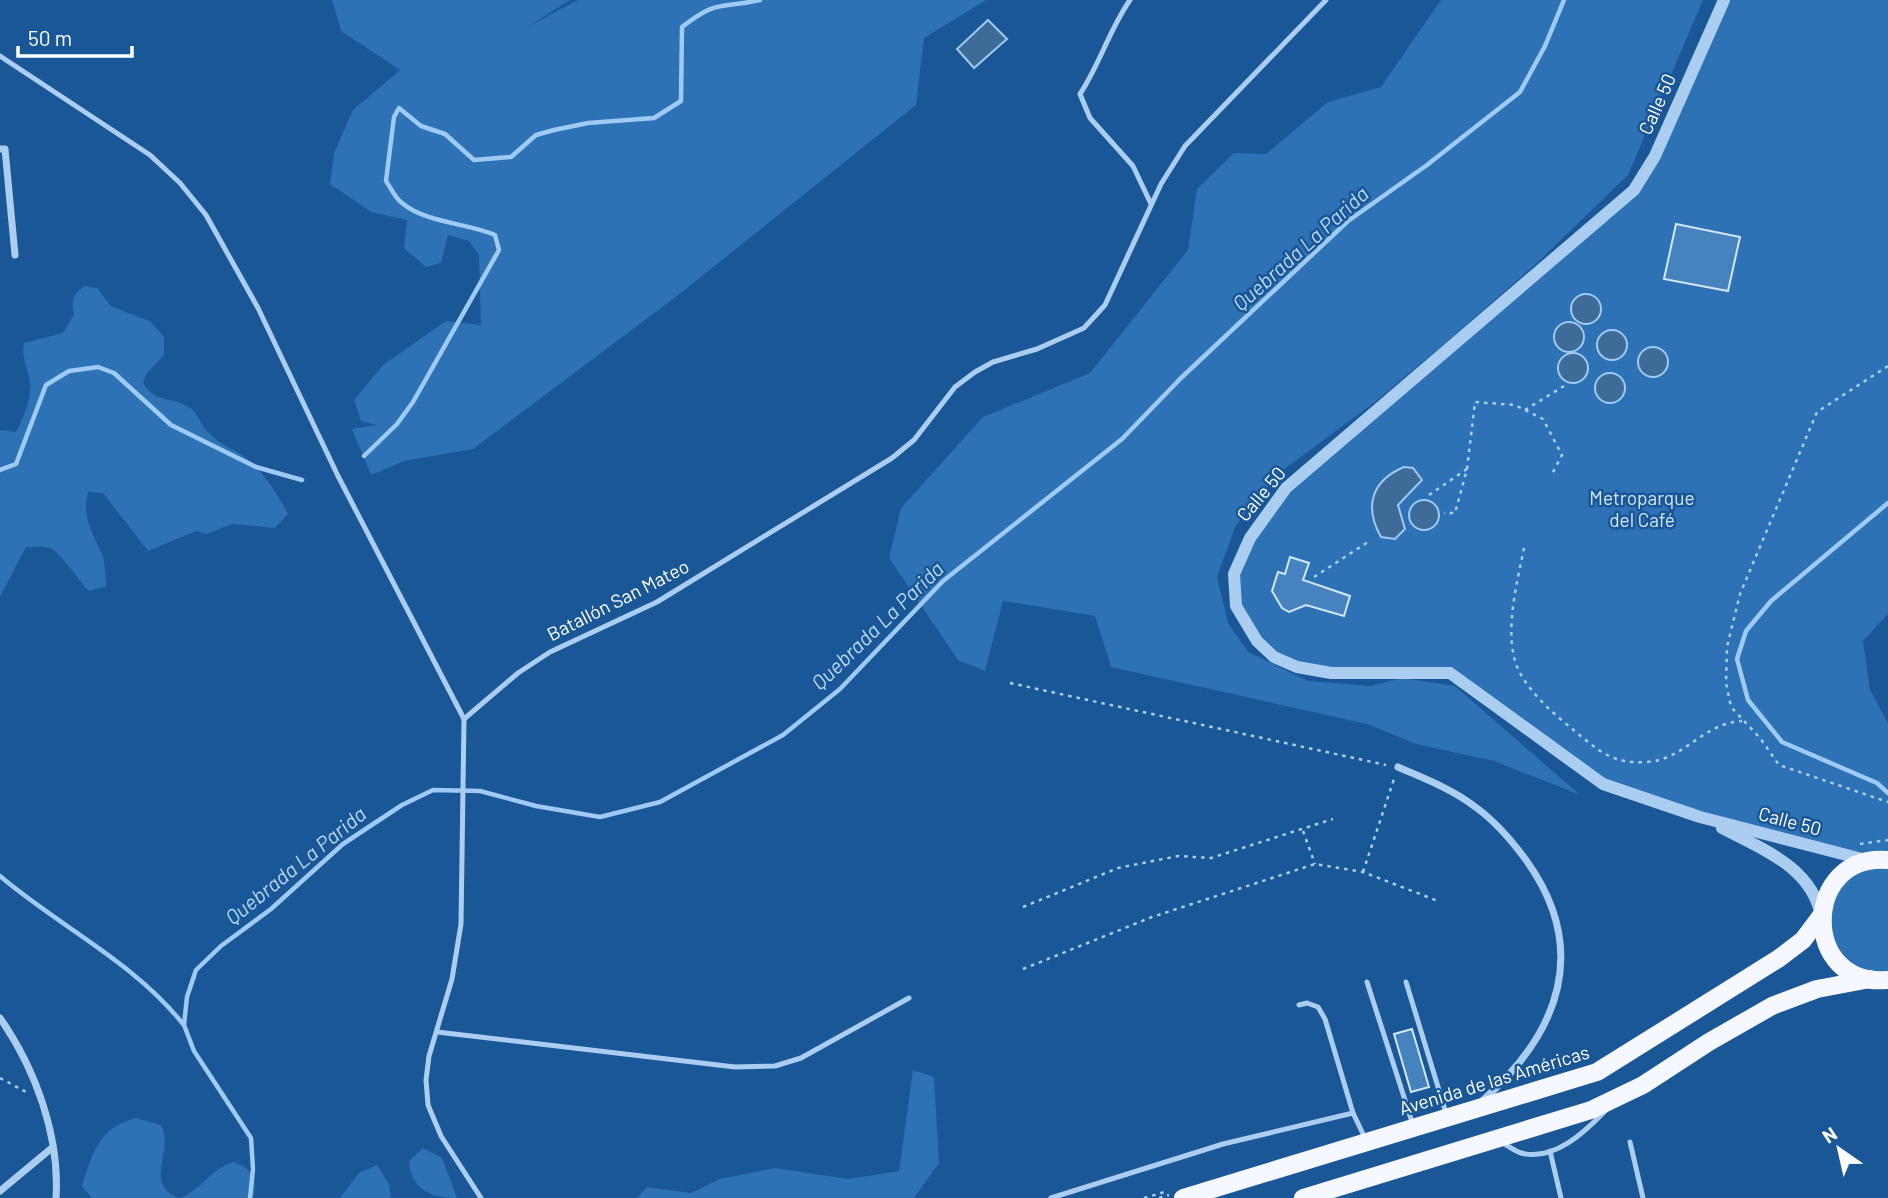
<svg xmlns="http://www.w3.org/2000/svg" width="1888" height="1198" viewBox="0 0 1888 1198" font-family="Barlow,sans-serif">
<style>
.green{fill:#2c72b4}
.water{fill:#3f6b98;stroke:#9ecaf3;stroke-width:2}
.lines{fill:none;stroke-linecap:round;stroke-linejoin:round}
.stream{stroke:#9ecaf3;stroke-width:4.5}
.building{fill:#4682be;stroke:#d2e7fb;stroke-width:2}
.path{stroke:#abcef0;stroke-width:2.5;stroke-dasharray:3.5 5;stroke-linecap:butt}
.service{stroke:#abcef0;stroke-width:5}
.minor{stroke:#abcef0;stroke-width:7}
.tertiary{stroke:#abcef0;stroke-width:12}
.primary{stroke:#f5f9ff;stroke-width:18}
.labels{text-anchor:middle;stroke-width:5;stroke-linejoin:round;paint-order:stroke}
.street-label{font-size:19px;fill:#fff;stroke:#195796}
.park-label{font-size:19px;fill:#d2e7fb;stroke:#195796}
.water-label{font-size:21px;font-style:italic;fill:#b8d8f7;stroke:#195796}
</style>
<rect width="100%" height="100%" fill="#195796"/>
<g class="green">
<path d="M332 0H570L527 27 578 0H986L924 38 916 105 677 296 473 449 404 461 371 475 352 429 377 425 361 421 354 400 383 365 446 321 481 325 479 255 469 241 448 235 441 263 426 267 404 248 407 220 371 212 330 184 334 153 353 110 400 70 341 31Z"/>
<path d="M1441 0H1703L1628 175 1536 264 1449 340 1375 402 1279 473 1236 525 1217 577 1228 623 1248 652 1308 681 1371 686 1402 678 1455 686 1580 795 1494 761 1416 744 1367 724 1111 667 1095 616 1003 601 985 671 958 660 889 558 901 508 983 417 1090 373 1188 250 1197 189 1234 153 1266 154 1328 102 1381 87Z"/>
<path d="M1724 0H1888V614L1863 641 1870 690 1888 723V980L1835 958 1829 891 1868 861 1603 784 1450 673H1331L1274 657 1246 625 1234 574 1286 488 1634 190Z"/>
<path d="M85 286 97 288 111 306 151 322 164 337V355L147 373 143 382C153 402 168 397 185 405 199 411 199 424 209 433 224 448 236 449 250 461 262 471 282 500 288 514L275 528 232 524 207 534 196 531 148 551 103 493 88 492C82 517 91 530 101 552 106 562 105 576 106 586L89 591C79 582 61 552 50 548 43 546 33 547 26 547L0 597V430L16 432C23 419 32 398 30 382 28 368 21 358 24 343L63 333 74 315C71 301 72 294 85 286Z"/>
<path d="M913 1070 934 1077 939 1163 914 1198H637L647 1187 691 1193 720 1179 775 1168 848 1179 899 1171Z"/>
<path d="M136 1118 161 1125C175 1150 143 1183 178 1198H92L82 1186C93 1152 98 1128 136 1118Z"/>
<path d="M423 1148 442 1158 457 1198C431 1198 411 1190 409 1161Z"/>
<path d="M233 1162C250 1166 260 1180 253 1198H181C203 1188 211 1169 233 1162Z"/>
<path d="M377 1165 389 1184 391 1198H340L359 1173Z"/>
</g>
<g class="water">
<path d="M988 20 1007 39 974 68 957 49Z"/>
<circle cx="1586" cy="309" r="15"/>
<circle cx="1569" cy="337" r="15"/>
<circle cx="1612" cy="345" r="15"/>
<circle cx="1653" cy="362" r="15"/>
<circle cx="1573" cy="368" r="15"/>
<circle cx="1610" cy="388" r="15"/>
<path d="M1404 467 1413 468 1422 480 1398 505 1405 529 1395 539 1381 537C1364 507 1371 481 1404 467Z"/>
<circle cx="1424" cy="515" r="15"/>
</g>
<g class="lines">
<g class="stream">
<path d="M364 456 397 424 413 402 499 250 495 235C467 223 426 223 402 203 395 198 391 188 386 181L394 117 399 108 421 126 445 134 474 160 511 157 536 135 554 130 588 123 654 118 681 101 682 27C717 0 717 9 760 0"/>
<path d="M0 470 16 464 46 385 69 371 98 367 114 373 171 425 256 467 302 480"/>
<path d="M1888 503 1771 601 1746 631 1737 659 1748 700 1782 742 1877 783 1888 793"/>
<path d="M0 876C60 927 134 962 183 1024"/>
<path d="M250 1198 253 1169 251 1138 194 1051 184 1025 187 997 196 970 221 946 271 909 343 844 402 805 433 790 480 791 536 806 600 817 660 802 783 735 840 689 943 581 1122 439 1181 378 1348 221 1427 165 1520 92 1545 46 1564 0"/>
</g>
</g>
<g class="building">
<path d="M1676 224 1740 237 1728 291 1664 279Z"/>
<path d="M1290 557 1309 563 1303 580 1350 596 1344 616 1306 605 1289 612 1282 608 1272 591 1278 572 1285 574Z"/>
<path d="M1412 1029 1429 1087 1411 1092 1394 1034Z"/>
</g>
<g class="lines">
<g class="path">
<path d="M1888 366 1817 412 1740 594 1727 647 1726 683 1731 707 1760 738 1779 765 1888 802"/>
<path d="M1525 410 1564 386"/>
<path d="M1467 469 1475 402 1515 405 1543 419 1562 455 1551 476"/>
<path d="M1429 495 1467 469 1455 513H1444"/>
<path d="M1524 548C1517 583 1503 635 1518 669 1530 694 1555 715 1576 732 1600 752 1613 764 1647 762 1686 759 1701 724 1742 721"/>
<path d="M1314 577 1368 542"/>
<path d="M1010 683 1386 765"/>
<path d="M1303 831 1315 864"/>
<path d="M1860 844 1888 840"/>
<path d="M1363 872 1395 776"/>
<path d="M1023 907 1118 868 1178 856 1211 858 1333 819"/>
<path d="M1023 969 1152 917 1315 864 1363 872 1438 901"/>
<path d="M0 1078 28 1093"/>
<path d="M1144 1198 1168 1191"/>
<path d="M1159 1198 1169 1195"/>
</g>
<g class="service">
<path d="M1130 0C1109 30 1100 64 1080 94L1090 118 1133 166 1151 204"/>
<path d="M0 56 150 155 180 183 206 215 258 308 338 476 464 719 461 924 452 979 429 1056 426 1080 428 1105 441 1136 481 1198"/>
<path d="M464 719 518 673 550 652 657 602 892 458 914 440 955 387 975 372 993 362 1037 349 1084 328 1105 305 1161 184 1185 146 1326 0"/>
<path d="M1367 982 1413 1125"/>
<path d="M1406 982 1446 1113"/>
<path d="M1299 1005 1307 1003 1318 1007 1325 1019 1353 1113"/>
<path d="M437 1032 735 1067 775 1066 801 1058 909 998"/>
<path d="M1501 1142C1507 1145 1514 1151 1521 1153 1554 1162 1586 1131 1607 1109"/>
<path d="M1630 1142 1643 1198"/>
<path d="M1550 1151 1561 1198"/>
<path d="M1051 1198 1223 1144 1353 1113 1365 1138"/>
</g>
<g class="minor">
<path d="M0 149H5L15 255"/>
<path d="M1398 767C1423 778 1452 789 1474 806 1494 820 1512 841 1526 860 1590 949 1560 1032 1483 1100"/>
<path d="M0 1018C35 1068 60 1136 56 1198"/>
<path d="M0 1191 53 1147"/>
</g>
<g class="tertiary">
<path d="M1724 0 1655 156 1634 190 1286 488 1250 538 1234 574 1236 606 1257 641 1274 657 1297 667 1331 673H1450L1603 784 1700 817 1866 860"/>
<path d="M1722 828C1762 849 1812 867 1821 916"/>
</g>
<g class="primary">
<path d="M1888 860C1802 852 1800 988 1888 980"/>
<path d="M1183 1198 1597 1072 1778 959 1803 940 1821 916"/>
<path d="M1303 1198 1591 1110 1643 1085 1709 1042 1772 1006 1817 989 1870 979"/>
</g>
</g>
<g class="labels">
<g class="street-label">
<text transform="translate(1657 104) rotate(-66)" y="7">Calle 50</text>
<text transform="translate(1261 494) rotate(-50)" y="7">Calle 50</text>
<text transform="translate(618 600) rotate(-27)" y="7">Batallón San Mateo</text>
<text transform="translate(1790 821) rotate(15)" y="7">Calle 50</text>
<text transform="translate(1494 1080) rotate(-17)" y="7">Avenida de las Américas</text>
</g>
<g class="park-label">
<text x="1642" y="505">Metroparque<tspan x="1642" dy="22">del Café</tspan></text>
</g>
<g class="water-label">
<text transform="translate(1301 249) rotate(-42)" y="7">Quebrada La Parida</text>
<text transform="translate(878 626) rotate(-44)" y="7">Quebrada La Parida</text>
<text transform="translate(296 866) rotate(-39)" y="7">Quebrada La Parida</text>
</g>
</g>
<g transform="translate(1839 1149) rotate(326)" stroke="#195796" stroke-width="5" paint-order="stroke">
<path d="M0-5L12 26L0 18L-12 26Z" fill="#ffffff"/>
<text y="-10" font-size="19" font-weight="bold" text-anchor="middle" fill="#ffffff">N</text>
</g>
<path d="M18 46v10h114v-10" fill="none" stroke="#ffffff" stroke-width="3.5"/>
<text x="28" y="46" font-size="21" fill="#ffffff" stroke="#195796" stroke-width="5" paint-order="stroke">50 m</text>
</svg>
